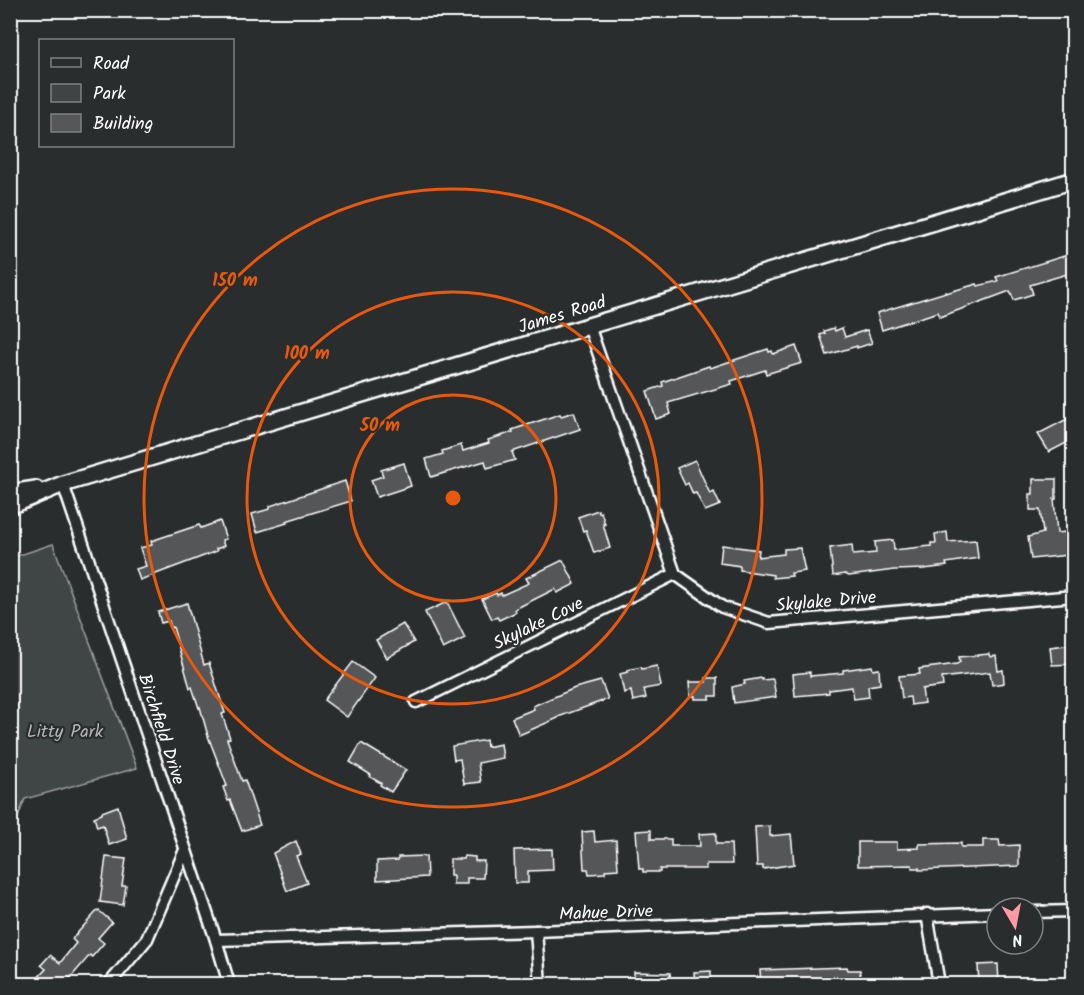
<svg xmlns="http://www.w3.org/2000/svg" width="1084" height="995" viewBox="0 0 1084 995" font-family="Kalam,sans-serif">
<style>
.green{fill:#414445;stroke:#a0a2a2;stroke-width:1.5}
.building{fill:#555758;stroke:#fff;stroke-width:1.5}
.lines{fill:none;stroke-linecap:round;stroke-linejoin:round}
.minor-casing{stroke:#fff;stroke-width:15}
.secondary-casing{stroke:#fff;stroke-width:20}
.minor{stroke:#2a2d2e;stroke-width:10}
.secondary{stroke:#2a2d2e;stroke-width:15}
.ring{fill:none;stroke:#e8590c;stroke-width:3}
.labels{text-anchor:middle;stroke-width:4.5;stroke-linejoin:round;paint-order:stroke}
.street-label{font-size:18px;fill:#fff;stroke:#2a2d2e}
.park-label{font-size:18px;fill:#b3b4b5;stroke:#2a2d2e}
.centre{fill:#e8590c;stroke:#2a2d2e;stroke-width:3}
.ring-label{font-size:18px;text-anchor:middle;font-weight:bold;fill:#e8590c;stroke:#2a2d2e;stroke-width:4.5;stroke-linejoin:round;paint-order:stroke}
</style>
<rect width="100%" height="100%" fill="#2a2d2e"/>
<filter id="ink" filterUnits="userSpaceOnUse"><feTurbulence type="fractalNoise" baseFrequency=".0167" numOctaves="2"/><feDisplacementMap in="SourceGraphic" scale="12" xChannelSelector="R" yChannelSelector="G"/><feConvolveMatrix kernelMatrix="1 2 1 2 8 2 1 2 1" color-interpolation-filters="sRGB"/></filter>
<g filter="url(#ink)">
<path class="green" d="M53 544 137 768 25 799 11 835V558Z"/>
<g class="building">
<path d="M1074 253V272L1030 285 1033 294 1014 300 1010 291 940 317 938 312 882 330 877 313 946 292V293L977 284 978 286 998 281 996 277Z"/>
<path d="M834 328 835 331 842 328 845 337 867 330 872 343 857 348V346L827 355 820 335 825 333 824 331Z"/>
<path d="M796 346 802 363 766 374 765 370 731 381 732 384 668 403 671 414 656 419 647 391 663 386 662 382 709 366 710 368 768 349 769 352 772 351 773 354Z"/>
<path d="M574 412 580 429 512 452 515 460 487 468 485 461 431 477 426 459 443 454 442 451 461 445 463 451 489 443 488 440 513 432 512 430 560 414 561 416Z"/>
<path d="M1069 418 1074 426V439L1049 452 1038 434Z"/>
<path d="M695 460 710 494 714 492 720 505 705 511 696 493 693 494 688 483 685 485 677 468Z"/>
<path d="M404 463 411 486 377 497 371 480 383 476 381 470Z"/>
<path d="M1033 479H1056V499H1054L1057 533 1065 532 1068 555 1031 559 1028 537 1043 533 1040 510H1030V494H1033Z"/>
<path d="M345 481 351 501 286 521 287 523 257 532 252 514 270 509V506Z"/>
<path d="M598 510 599 513 601 512 605 524H603L610 548 594 553 586 530 583 531 578 517Z"/>
<path d="M220 521 226 539 222 540 224 546 216 549 217 551 140 580 136 569 146 566 140 548 152 545 151 541 199 525 201 528Z"/>
<path d="M947 532 948 542 976 540 978 558 946 563 947 566 924 569 894 570 849 576 845 574 833 576 830 548 852 545 853 555 876 553 875 542 893 540 894 550 931 546V543H936L935 534Z"/>
<path d="M722 545 759 550 758 557 784 554V549L800 548 805 571 791 573 792 576 773 578V575L740 570V566L720 563Z"/>
<path d="M563 560 575 584 557 593 555 589 515 609 516 612 499 620 497 617 492 619 482 599 496 593 497 595 501 593 502 595 529 583 526 578Z"/>
<path d="M447 602 465 638 443 649 425 612Z"/>
<path d="M187 603 204 665 209 663 225 713 222 714 230 738 227 739 242 781 245 780 260 825 242 831 230 800 228 801 223 787 227 786 208 736 200 707 199 708 192 687 190 688 173 627 171 628 169 621 161 623 158 612Z"/>
<path d="M403 624 414 642 387 658 376 640Z"/>
<path d="M1074 644V664L1052 665 1050 647Z"/>
<path d="M989 654 990 657 996 656 998 671 1003 670 1004 683 992 685 990 672 942 678 943 686 922 689 924 703 911 705 910 697 902 698 899 676 920 674 919 669 957 664 960 662 959 657Z"/>
<path d="M353 662 375 678 347 717 324 700Z"/>
<path d="M657 666 661 686 644 689 646 698 633 701 631 691 624 693 620 674 628 672 627 670 641 667 642 669Z"/>
<path d="M872 666 873 670 879 669 880 684 868 686 869 697 854 699 852 687 829 690V693L795 696 793 674 810 672V676L843 673V670Z"/>
<path d="M706 678H717V696H710V699H695V696H690L689 682H706Z"/>
<path d="M762 678V680L773 679 776 697 734 703 732 687 745 684 744 681Z"/>
<path d="M601 681 608 699 558 717V718L519 735 512 718 534 709 533 706 575 688Z"/>
<path d="M486 740 487 747 501 744 503 758 478 763 481 782 464 784 460 759 454 760 452 746Z"/>
<path d="M361 743 406 770 391 792 380 785 381 783 370 777 371 775 350 762Z"/>
<path d="M118 806 127 839 109 845 103 825 97 827 94 817 102 814V812Z"/>
<path d="M770 826V836L791 834 794 864 763 869V866H757L755 827Z"/>
<path d="M651 830V839H671V846H700L699 834 716 833V844H731L732 864H706V869H660V872H643V869H639L636 831Z"/>
<path d="M594 831 595 842 616 840 618 869 605 870V873L589 874 588 869H584L582 832Z"/>
<path d="M983 840H999L1000 846 1019 845V866L919 870V868H912V865L858 866V842H897V849L919 848V844L961 843V847H983Z"/>
<path d="M296 841 301 854 296 856 307 883 287 891 273 853Z"/>
<path d="M552 849 553 870 528 871V883H515L514 850Z"/>
<path d="M426 856 427 877 377 880V861L398 860V857Z"/>
<path d="M464 856 475 857V861H484L483 878H467V884H453V875H450V859H463Z"/>
<path d="M106 857 126 859 122 886H126L123 905 100 902Z"/>
<path d="M98 910 112 922 98 938 104 943 92 957 90 955 65 984H32L46 969 41 965 50 955 60 963 76 943 72 939Z"/>
<path d="M998 964 999 984H979L978 965Z"/>
<path d="M847 967 848 970H860L861 984H816V982L761 984 760 970Z"/>
<path d="M711 971V984H695L694 972Z"/>
<path d="M634 972 670 973 671 984H634Z"/>
</g>
<g class="lines">
<g class="minor-casing">
<g id="minor">
<path d="M589 326 675 574 722 607 769 623 1074 596"/>
<path d="M63 484 216 940 229 984"/>
<path d="M416 702 675 574"/>
<path d="M1033 912 1074 911"/>
<path d="M927 914 939 984"/>
<path d="M536 931 540 984"/>
<path d="M216 940 536 931 997 913"/>
<path d="M109 984 147 939 185 850"/>
</g>
</g>
<g class="secondary-casing">
<g id="secondary">
<path d="M10 493 36 489"/>
<path d="M10 506 63 484 1074 180"/>
</g>
</g>
<use href="#minor" class="minor"/>
<use href="#secondary" class="secondary"/>
</g>
</g>
<g class="ring">
<circle cx="453" cy="498" r="103"/>
<circle cx="453" cy="498" r="206"/>
<circle cx="453" cy="498" r="309"/>
</g>
<g class="labels">
<g class="street-label">
<text transform="translate(562 314) rotate(-17)" y="6">James Road</text>
<text transform="translate(826 601) rotate(-5)" y="6">Skylake Drive</text>
<text transform="translate(538 623) rotate(-26)" y="6">Skylake Cove</text>
<text transform="translate(162 729) rotate(72)" y="6">Birchfield Drive</text>
<text transform="translate(606 912) rotate(-2)" y="6">Mahue Drive</text>
</g>
<g class="park-label">
<text x="65" y="737">Litty Park</text>
</g>
</g>
<circle cx="453" cy="498" r="9" class="centre"/>
<g class="ring-label">
<text x="235" y="286">150 m</text>
<text x="307" y="359">100 m</text>
<text x="380" y="431">50 m</text>
</g>
<rect width="1084" height="995" fill="none" stroke="#2a2d2e" stroke-width="36"/>
<rect x="18" y="18" width="1048" height="959" fill="none" stroke="#fff" stroke-width="2" filter="url(#ink)"/>
<rect x="39" y="39" width="195" height="108" fill="#2a2d2e" stroke="#7f8182" stroke-width="1.5"/>
<rect x="51" y="58" width="30" height="9" fill="#2a2d2e" stroke="#7f8182" stroke-width="1.5"/>
<text x="93" y="69" font-size="18" fill="#ffffff">Road</text>
<rect x="51" y="84" width="30" height="18" fill="#414445" stroke="#7f8182" stroke-width="1.5"/>
<text x="93" y="99" font-size="18" fill="#ffffff">Park</text>
<rect x="51" y="114" width="30" height="18" fill="#555758" stroke="#7f8182" stroke-width="1.5"/>
<text x="93" y="129" font-size="18" fill="#ffffff">Building</text>
<g transform="translate(1015 926) rotate(170)"><circle r="28" fill="#2a2d2e" stroke="#7f8182" stroke-width="1.5"/>
<path d="M0-4.5L10 22L0 15L-10 22Z" fill="#ff9aa2"/>
<text y="-9" font-size="16" font-weight="bold" text-anchor="middle" fill="#ffffff">N</text>
</g>
</svg>
